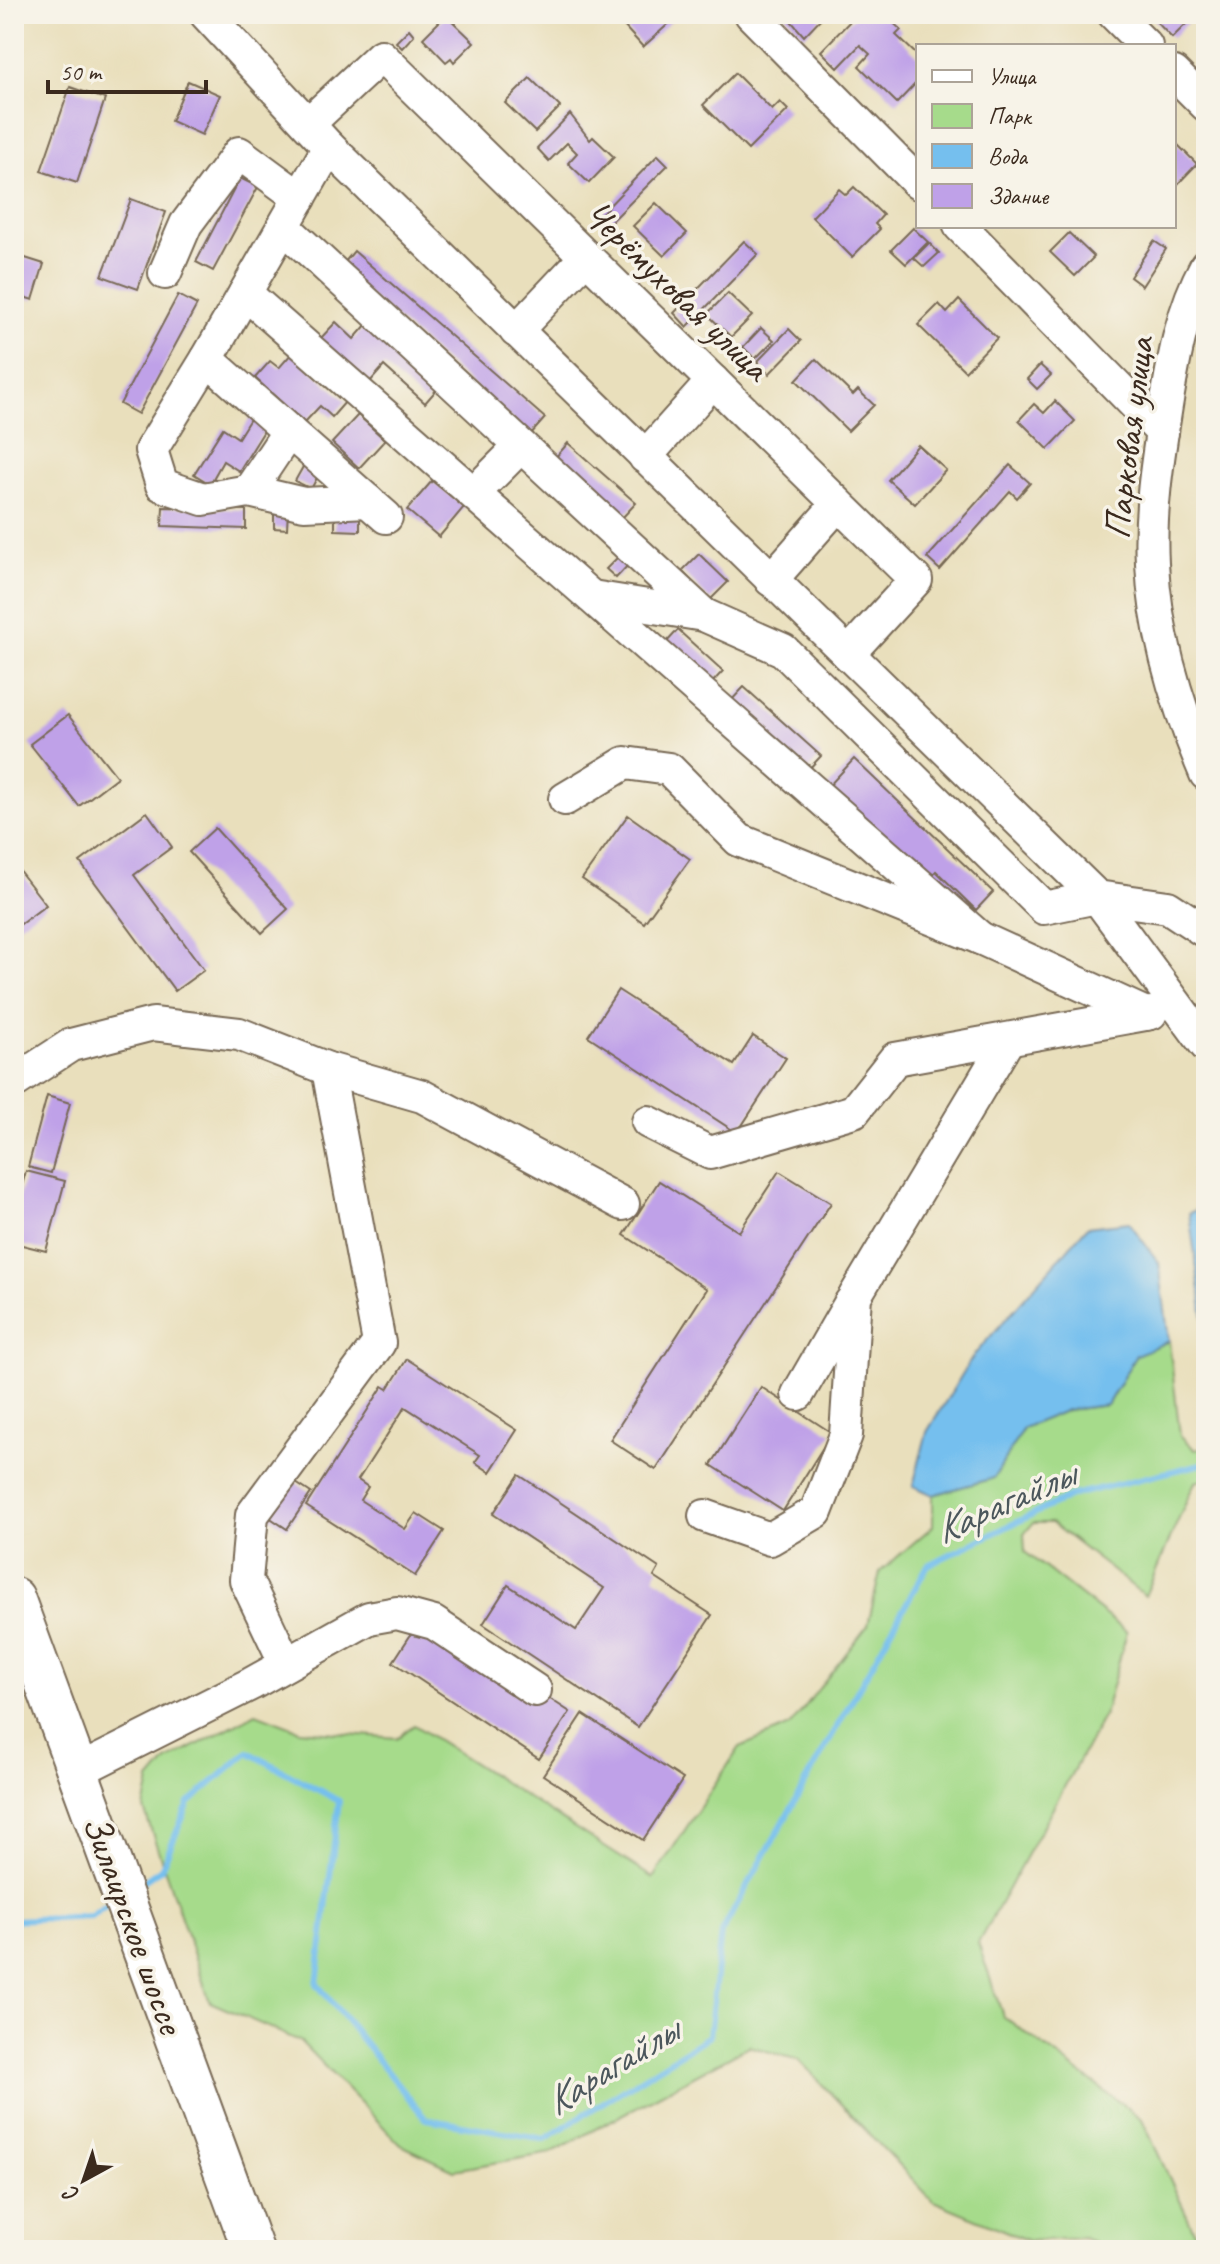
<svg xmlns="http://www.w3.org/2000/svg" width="1220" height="2264" viewBox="0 0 1220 2264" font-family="Caveat,sans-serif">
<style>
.green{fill:#a6db8b;stroke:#708254;stroke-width:2}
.water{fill:#75bfee;stroke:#587486;stroke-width:2}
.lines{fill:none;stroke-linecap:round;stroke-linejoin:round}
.stream{stroke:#75bfee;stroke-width:6}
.building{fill:#bfa1e8}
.minor-casing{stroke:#786955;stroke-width:36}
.major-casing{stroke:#786955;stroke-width:44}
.minor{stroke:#fff;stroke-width:32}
.major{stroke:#fff;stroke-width:40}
.labels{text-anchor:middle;stroke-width:7;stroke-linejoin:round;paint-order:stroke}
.street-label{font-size:38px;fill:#3b2a1e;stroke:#f7f3e8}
.water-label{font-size:40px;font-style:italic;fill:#4c575c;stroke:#f7f3e8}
</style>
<rect width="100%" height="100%" fill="#f7f3e8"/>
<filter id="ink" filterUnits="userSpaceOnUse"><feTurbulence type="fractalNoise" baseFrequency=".0125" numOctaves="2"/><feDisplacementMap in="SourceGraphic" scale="16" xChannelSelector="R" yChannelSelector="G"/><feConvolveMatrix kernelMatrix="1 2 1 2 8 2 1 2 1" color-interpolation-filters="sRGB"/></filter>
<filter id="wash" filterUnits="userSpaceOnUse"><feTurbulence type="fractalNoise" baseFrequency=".006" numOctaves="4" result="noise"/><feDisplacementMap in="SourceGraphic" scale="32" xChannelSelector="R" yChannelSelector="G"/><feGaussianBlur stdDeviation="1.8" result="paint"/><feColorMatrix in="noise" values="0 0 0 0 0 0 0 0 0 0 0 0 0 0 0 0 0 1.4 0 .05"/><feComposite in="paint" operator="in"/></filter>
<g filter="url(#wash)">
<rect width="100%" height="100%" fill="#e9dfbc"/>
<path class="green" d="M1169 1341 1180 1435 1195 1450 1206 1447V1479L1195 1482 1145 1596 1051 1523H1033L1024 1534 1025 1552 1127 1632 1104 1715 978 1943 1003 2016 1142 2119 1203 2250H1113L1083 2238 1029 2241 933 2201 799 2060 749 2046 551 2153 454 2170 401 2145 300 2041 210 2002 144 1809 150 1781 167 1761 256 1713 300 1730 397 1738 414 1725 653 1878 740 1747 790 1726 868 1625 880 1572 933 1526V1495L994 1478 1023 1428 1067 1410 1107 1405 1136 1354Z"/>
<g class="water">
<path d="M1206 1206V1319L1204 1320 1189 1213Z"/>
<path d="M1129 1222 1159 1263 1169 1341 1136 1355 1107 1405 1067 1410 1023 1428 994 1478 933 1495 913 1486 927 1432 974 1355 1087 1227Z"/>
</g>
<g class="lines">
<g class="stream">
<path d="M135 1887 161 1869 189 1803 248 1752 339 1801 317 1984 426 2119 545 2139 709 2036 721 1933 928 1565 1073 1495 1206 1463"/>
<path d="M14 1920 91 1916 110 1903"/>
</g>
</g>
<g id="blocks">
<g class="building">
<path d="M613 14H674L676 17 643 47Z"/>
<path d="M785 14H825L804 36Z"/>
<path d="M857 14H884L901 30 896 35 918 56V81L897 103 859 66 870 54 860 45 838 68 821 51Z"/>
<path d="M1149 14H1196L1172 38Z"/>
<path d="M446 15 474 42 454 62 451 58 446 62 423 38Z"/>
<path d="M409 29 414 35 402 48 396 42Z"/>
<path d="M735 73 772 110 780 102 788 110 748 150 703 105Z"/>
<path d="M530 78 560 107 535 132 505 103Z"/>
<path d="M188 81 220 95 202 135 171 121Z"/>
<path d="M70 87 105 99 77 183 41 171Z"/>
<path d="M570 114 590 140 593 137 614 157 589 183 568 163 577 153 567 143 549 161 537 148Z"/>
<path d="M1174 141 1197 164 1174 188Z"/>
<path d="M658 155 668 165 609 224 600 215Z"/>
<path d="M240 178 258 187 213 271 196 262Z"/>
<path d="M854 187 883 215 875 224 880 229 852 257 812 217 839 189 846 195Z"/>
<path d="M131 199 166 212 138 289 102 276Z"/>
<path d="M656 203 687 233 664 256 633 226Z"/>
<path d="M913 228 928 242 906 264 891 250Z"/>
<path d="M1069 233 1094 257 1075 276 1050 252Z"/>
<path d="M744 241 758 254 687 327 674 313Z"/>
<path d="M1154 241 1166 249 1142 286 1130 277Z"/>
<path d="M929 243 939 253 924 267 914 258Z"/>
<path d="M354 251 545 418 530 435 339 269Z"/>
<path d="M22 257 44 264 33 300 14 294Z"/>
<path d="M728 293 752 316 731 337 707 314Z"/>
<path d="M178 295 197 305 138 414 120 404Z"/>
<path d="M959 300 997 338 965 371 918 325 939 304 947 313Z"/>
<path d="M336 322 354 339 367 324 438 388 425 403 384 366 369 383 320 339Z"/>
<path d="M761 328 774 340 755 359 743 347Z"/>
<path d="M789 329 801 341 769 374 757 362Z"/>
<path d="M292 353 346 401 332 417 320 406 304 423 255 378 270 361 279 368Z"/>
<path d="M816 359 853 395 858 390 874 405 848 431 796 380Z"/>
<path d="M1040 365 1051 375 1037 389 1027 379Z"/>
<path d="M1055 401 1075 421 1048 449 1019 420 1034 404 1044 413Z"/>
<path d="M253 414 269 423 239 471 223 461 210 484 194 474 223 428 238 438Z"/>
<path d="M358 415 385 440 359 468 332 443Z"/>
<path d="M568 443 636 503 622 518 555 458Z"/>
<path d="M918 445 946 470 915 504 888 480Z"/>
<path d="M304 465 319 474 311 489 295 481Z"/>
<path d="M1010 465 1030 483 1017 498 1010 491 940 570 927 558Z"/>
<path d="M432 481 464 507 439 537 407 510Z"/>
<path d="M163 507 246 510V529L162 526Z"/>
<path d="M274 507 288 508 287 529 274 528Z"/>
<path d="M335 511 360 512V531L335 530Z"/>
<path d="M621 554 630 563 616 578 606 569Z"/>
<path d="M699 554 728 582 710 600 682 571Z"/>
<path d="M678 630 723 671 709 686 664 645Z"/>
<path d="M744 687 821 756 806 772 729 703Z"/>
<path d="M68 715 117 777 79 806 30 744Z"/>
<path d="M854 759 993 892 976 910 936 871 925 883 826 789Z"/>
<path d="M147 812 172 847 134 875 204 970 175 991 80 862Z"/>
<path d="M628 815 690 859 644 923 582 879Z"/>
<path d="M215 828 288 909 262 933 189 852Z"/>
<path d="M18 869 46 905 14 929V872Z"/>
<path d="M618 990 734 1065 753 1036 786 1058 737 1133 588 1036Z"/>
<path d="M47 1096 70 1103 51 1173 28 1167Z"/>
<path d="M26 1171 65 1181 46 1251 14 1243V1214Z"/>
<path d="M779 1171 831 1203 656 1470 610 1440 707 1289 624 1235 659 1181 739 1232Z"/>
<path d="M407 1359 517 1430 490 1472 475 1462 480 1455 405 1407 358 1480 368 1487 360 1500 405 1529 416 1513 444 1531 415 1576 306 1506 383 1386 388 1389Z"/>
<path d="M761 1387 832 1433 783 1511 711 1465Z"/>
<path d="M519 1475 659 1568 654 1577 712 1615 638 1727 483 1624 508 1585 576 1630 604 1588 493 1514Z"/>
<path d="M290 1479 311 1493 287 1529 266 1515Z"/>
<path d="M423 1616 570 1712 539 1759 393 1662Z"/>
<path d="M583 1714 683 1779 643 1840 543 1775Z"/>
</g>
</g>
</g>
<g filter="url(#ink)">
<use href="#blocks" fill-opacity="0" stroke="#786955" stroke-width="2"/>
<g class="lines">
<g class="minor-casing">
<g id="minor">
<path d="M206 14 329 147 1097 897 1206 1045"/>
<path d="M751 14 918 183"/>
<path d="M1114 14 1146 46"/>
<path d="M1174 73 1206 105"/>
<path d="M308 124 381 56 916 580 848 654"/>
<path d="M329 147 207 359 386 517"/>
<path d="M960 226 1162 432"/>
<path d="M284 227 704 615"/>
<path d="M1206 266C1182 310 1174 357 1166 406 1158 457 1149 511 1152 563 1155 635 1178 708 1206 774"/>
<path d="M165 273 186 224 239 153 300 198"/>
<path d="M245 293 980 938"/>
<path d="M516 331 586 257"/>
<path d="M207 359 151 450 162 485 203 499 249 491 304 504 368 501"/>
<path d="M645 457 713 381"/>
<path d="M249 491 289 431"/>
<path d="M474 493 521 446"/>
<path d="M771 580 838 504"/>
<path d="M592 597 704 615 783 650 1044 908 1097 897 1168 907 1206 932"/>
<path d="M565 799 625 763 669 769 739 840 980 938 1146 1014"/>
<path d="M14 1082 71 1045 153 1024 239 1034 328 1069 422 1096 623 1204"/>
<path d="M648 1122 710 1153 854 1111 895 1059 1151 1013"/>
<path d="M798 1394 851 1302"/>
<path d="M705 1516 770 1539 816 1512 846 1435 855 1296 1008 1040"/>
<path d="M286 1664 246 1580 252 1515 379 1343 328 1069"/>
<path d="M78 1771 251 1684 369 1618 397 1613 434 1623 535 1690"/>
</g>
</g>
<g class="major-casing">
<path id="major" d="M14 1598 253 2250"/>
</g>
<use href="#minor" class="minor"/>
<use href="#major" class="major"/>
</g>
</g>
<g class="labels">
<g class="street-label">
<text transform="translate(677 290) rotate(44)" y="13">Черёмуховая улица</text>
<text transform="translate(1128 438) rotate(-83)" y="13">Парковая улица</text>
<text transform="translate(134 1924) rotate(70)" y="13">Зилаирское шоссе</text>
</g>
<g class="water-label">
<text transform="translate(1004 1501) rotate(-24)" y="14">Карагайлы</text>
<text transform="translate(611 2065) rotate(-32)" y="14">Карагайлы</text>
</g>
</g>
<rect width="1220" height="2264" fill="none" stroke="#f7f3e8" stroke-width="48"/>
<rect x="916" y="44" width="260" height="184" fill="#f7f3e8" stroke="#aca397" stroke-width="2"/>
<rect x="932" y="70" width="40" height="12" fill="#ffffff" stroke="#aca397" stroke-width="2"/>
<text x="988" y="84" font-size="24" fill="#3b2a1e">Улица</text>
<rect x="932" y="104" width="40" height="24" fill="#a6db8b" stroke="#aca397" stroke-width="2"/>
<text x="988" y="124" font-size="24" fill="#3b2a1e">Парк</text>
<rect x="932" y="144" width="40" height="24" fill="#75bfee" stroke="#aca397" stroke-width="2"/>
<text x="988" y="164" font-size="24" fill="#3b2a1e">Вода</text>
<rect x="932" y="184" width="40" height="24" fill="#bfa1e8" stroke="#aca397" stroke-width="2"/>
<text x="988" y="204" font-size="24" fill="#3b2a1e">Здание</text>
<g transform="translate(84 2180) rotate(220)" stroke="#f7f3e8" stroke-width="6" paint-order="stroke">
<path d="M0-6L14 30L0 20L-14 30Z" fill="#3b2a1e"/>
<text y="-12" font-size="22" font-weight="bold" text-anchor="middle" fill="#3b2a1e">С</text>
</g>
<path d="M48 80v12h158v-12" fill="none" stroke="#3b2a1e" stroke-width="4"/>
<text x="60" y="80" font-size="24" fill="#3b2a1e" stroke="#f7f3e8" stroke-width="6" paint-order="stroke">50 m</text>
</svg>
